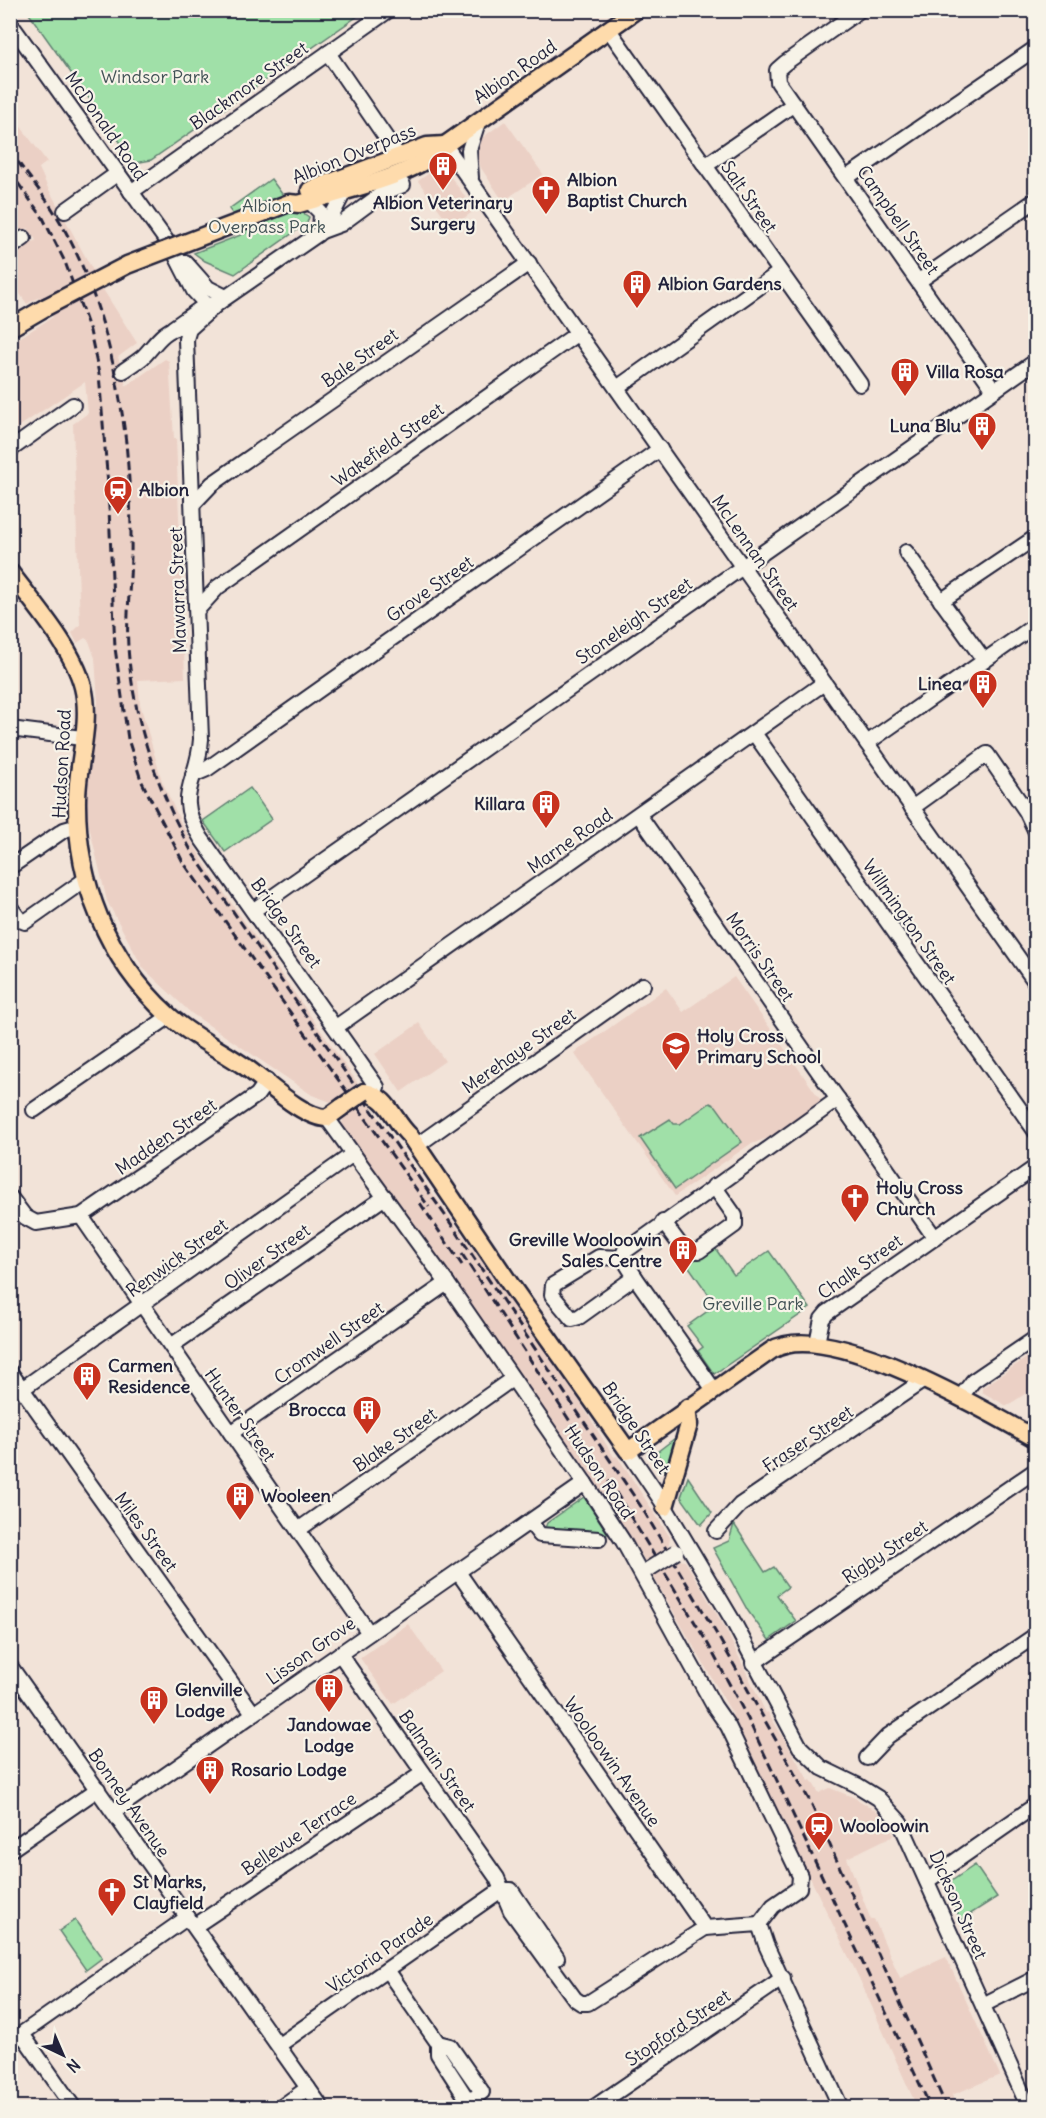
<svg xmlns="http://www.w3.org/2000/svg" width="1046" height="2118" viewBox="0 0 1046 2118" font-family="Delius,sans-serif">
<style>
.built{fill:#ebd0c5}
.green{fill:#a0e0a8;stroke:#618172;stroke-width:1.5}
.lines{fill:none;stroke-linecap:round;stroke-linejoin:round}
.minor-casing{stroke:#22223b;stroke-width:18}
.major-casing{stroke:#22223b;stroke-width:21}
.minor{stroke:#f7f3e8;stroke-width:14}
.major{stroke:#fedbac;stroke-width:16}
.rail{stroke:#22223b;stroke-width:3;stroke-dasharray:9 4.5;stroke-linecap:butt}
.minor-bridge-casing{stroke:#22223b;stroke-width:18;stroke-linecap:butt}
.major-bridge-casing{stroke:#22223b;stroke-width:21;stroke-linecap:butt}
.minor-bridge{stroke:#f7f3e8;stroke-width:14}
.major-bridge{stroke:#fedbac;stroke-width:16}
.labels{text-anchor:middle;stroke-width:4.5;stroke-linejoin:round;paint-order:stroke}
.street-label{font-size:18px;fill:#22223b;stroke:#f7f3e8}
.park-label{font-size:18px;fill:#425256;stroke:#f7f3e8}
.poi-label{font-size:18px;font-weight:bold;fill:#22223b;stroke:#f7f3e8;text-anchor:start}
</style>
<rect width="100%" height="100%" fill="#f2e3d8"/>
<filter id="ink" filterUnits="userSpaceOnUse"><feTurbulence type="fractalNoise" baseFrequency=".0167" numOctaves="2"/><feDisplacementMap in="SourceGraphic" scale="12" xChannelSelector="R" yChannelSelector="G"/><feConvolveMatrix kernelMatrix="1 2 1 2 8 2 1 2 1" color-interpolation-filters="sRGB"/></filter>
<g filter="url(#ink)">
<g class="built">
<path d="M10 112 47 162 39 168 47 186 104 291 137 343 118 357 126 386 165 359 169 361 174 438H176L185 678 138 680 140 704 162 781 182 825 211 874 359 1085 338 1101 331 1102 312 1095 191 1013 143 968 107 901 86 813V785L98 702 95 658 89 641 85 638 77 643 72 633 80 625 73 424 88 413 85 382 11 432V343L53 317 39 297 27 304 11 281V258L36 240 28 228 11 239Z"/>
<path d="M505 121 543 174 503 201 481 168 477 155 482 138Z"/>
<path d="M438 167 444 168 475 210 452 227 418 181Z"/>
<path d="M734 977 822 1102 775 1135 749 1145 675 1196 574 1053 666 988 683 1012Z"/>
<path d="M419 1023 445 1061 401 1092 375 1054Z"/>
<path d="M366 1100 513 1305 579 1400 614 1457 617 1456 670 1537 668 1548 645 1561 605 1496 342 1125 344 1116Z"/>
<path d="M1035 1352V1387L1007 1406 982 1392V1388Z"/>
<path d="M678 1560 685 1561 724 1626 766 1713 768 1712 809 1781 811 1780 819 1793 830 1788 855 1798 878 1812 890 1827 894 1835 847 1858 871 1920 874 1919 900 1978 946 1957 1000 2075 952 2095 957 2107H917L859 1978 731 1716 733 1715 653 1576Z"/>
<path d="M408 1624 441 1671 393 1704 360 1658Z"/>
</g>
<g class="green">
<path d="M27 11H365L151 160 135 163Z"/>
<path d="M271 179 296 213H303L309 217 307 223 235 274 205 261 194 253 246 233 229 209Z"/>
<path d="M250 788 272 819 225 852 203 821Z"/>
<path d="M710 1103 716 1106 742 1142 675 1189 640 1138 670 1119 674 1124H680Z"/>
<path d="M715 1248 734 1275 769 1251 810 1308 714 1374 698 1351 703 1347 687 1326 716 1305 687 1264Z"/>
<path d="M679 1435 669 1480 657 1452Z"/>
<path d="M688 1477 712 1513 701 1525 681 1497Z"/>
<path d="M584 1497 608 1534 545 1528 547 1523Z"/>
<path d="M734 1524 765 1572 774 1567 788 1587 777 1595 796 1621 769 1640 748 1611 713 1548 729 1541Z"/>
<path d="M975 1865 997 1897 961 1920 953 1904 950 1882Z"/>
<path d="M75 1920 102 1958 86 1970 59 1931Z"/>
</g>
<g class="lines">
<g class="minor-casing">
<g id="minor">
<path d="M860 10 785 63 777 70 778 82 994 390"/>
<path d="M10 23 173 250 194 291 207 305"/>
<path d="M609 30 860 384"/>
<path d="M328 53 399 157"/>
<path d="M445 145 1036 983"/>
<path d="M705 166 794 104"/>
<path d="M471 178 469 150 478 122"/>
<path d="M846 178 1036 48"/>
<path d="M131 192 389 10"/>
<path d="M309 201 321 213 320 232"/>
<path d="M65 211 118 173"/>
<path d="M322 231 341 224 383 193 403 185"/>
<path d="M10 248 24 238"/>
<path d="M185 262 208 288 226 297"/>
<path d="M919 281 1036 200"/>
<path d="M218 303 189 329 186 339 201 739C198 784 173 793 201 838L377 1087"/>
<path d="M173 328 204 306 218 303 318 234C332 221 336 205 346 189"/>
<path d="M123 371C129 367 137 362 143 357 154 346 164 328 181 327"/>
<path d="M617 388 780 272"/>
<path d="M10 450 73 405"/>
<path d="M193 504 212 484 529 263"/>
<path d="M906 552 984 660"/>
<path d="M941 601 1036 537"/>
<path d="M198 609 218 587 578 333"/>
<path d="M10 729 82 738"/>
<path d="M754 733 1036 1132"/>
<path d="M867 743 1031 628"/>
<path d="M193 775 207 769 660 449"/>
<path d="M912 808 987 754 1026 811 1036 832"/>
<path d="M639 815 935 1238"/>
<path d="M10 867 64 830 78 826"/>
<path d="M10 907 20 920 25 922 86 879"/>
<path d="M254 910 1036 361"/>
<path d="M336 1027 824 683"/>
<path d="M34 1110 170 1016"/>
<path d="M327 1118 447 1283 585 1483 623 1541 714 1706 728 1726 800 1876 799 1888 773 1906 759 1924"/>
<path d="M416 1146 643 985"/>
<path d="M10 1197 25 1217 36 1223 81 1216 257 1095 267 1081"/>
<path d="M81 1216 369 1633"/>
<path d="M663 1222 684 1250 699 1251 735 1225V1216L714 1186"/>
<path d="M623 1258 599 1257 553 1285 552 1295 572 1319 579 1317 635 1277"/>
<path d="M817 1343 822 1319 827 1313 1036 1167"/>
<path d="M171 1346 385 1197"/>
<path d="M10 1372 253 1713"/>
<path d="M22 1389 353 1154"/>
<path d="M714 1390 635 1277 623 1258 624 1252 838 1099"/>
<path d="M960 1398 973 1381 1036 1338"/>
<path d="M231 1433 447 1283"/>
<path d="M628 1451 661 1500 733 1621 800 1747 822 1768 857 1785 878 1798 900 1822 1029 2108"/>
<path d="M530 1522 540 1535 599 1539"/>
<path d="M298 1530 512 1379"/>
<path d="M716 1531 740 1505 924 1380"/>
<path d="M458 1572 705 1928"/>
<path d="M340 1654 497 1878 511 1911 575 1999 581 2003H588L705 1928 759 1924"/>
<path d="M753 1663 1036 1470"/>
<path d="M10 1666 322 2108"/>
<path d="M867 1758 888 1736 1036 1635"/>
<path d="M114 1811 585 1483"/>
<path d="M10 1850 98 1789"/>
<path d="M927 1881 1036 1805"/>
<path d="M759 1924 766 1945 841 2108"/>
<path d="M195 1926 423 1773"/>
<path d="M387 1970 438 2043V2054L469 2102"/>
<path d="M983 2005 1036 1978"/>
<path d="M22 2034 74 2108"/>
<path d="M10 2042 188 1917"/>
<path d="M438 2043 450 2046 482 2092 461 2108"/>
<path d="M279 2045 501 1890H511L557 1958"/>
<path d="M280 2108 308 2088"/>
<path d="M593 2108 783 1978"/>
</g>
</g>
<g class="major-casing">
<g id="major">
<path d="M310 190 427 146 445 145"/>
<path d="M289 203 299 204C341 191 416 177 445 145L636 10"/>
<path d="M10 328 46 307"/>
<path d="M10 572C34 604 73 648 83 687 92 722 77 764 77 800 76 882 107 959 168 1015 190 1035 219 1049 244 1066 265 1080 302 1118 327 1118L342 1107"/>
<path d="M364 1092C389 1096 393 1121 410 1136L510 1284 628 1451 772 1350C827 1318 984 1409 1036 1439"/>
<path d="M665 1507 689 1424 687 1408"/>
</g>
</g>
<use href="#minor" class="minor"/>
<use href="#major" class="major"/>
<g class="rail">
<path d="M10 151C24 171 40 190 53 210 96 278 117 364 126 443 129 474 131 507 131 538 132 574 126 611 128 647 133 721 158 791 193 854L456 1231 642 1508 719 1638 812 1805 947 2108"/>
<path d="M10 172 43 218 65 262 90 331 99 374 108 485 115 648 128 739 141 780 183 862 429 1207"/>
<path d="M420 1203 462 1265"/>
<path d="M462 1254 615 1491 708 1644 748 1719 931 2108"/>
</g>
<g class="minor-bridge-casing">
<path id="minor-bridge" d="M649 1569 676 1552"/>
</g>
<g class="major-bridge-casing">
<g id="major-bridge">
<path d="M46 307 127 265 289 203"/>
<path d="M342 1107 364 1092"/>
</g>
</g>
<use href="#minor-bridge" class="minor-bridge"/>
<use href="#major-bridge" class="major-bridge"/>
</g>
</g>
<defs>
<g id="building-pin" transform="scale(1.5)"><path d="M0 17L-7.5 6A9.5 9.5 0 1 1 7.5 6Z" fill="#c8321e" stroke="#f7f3e8"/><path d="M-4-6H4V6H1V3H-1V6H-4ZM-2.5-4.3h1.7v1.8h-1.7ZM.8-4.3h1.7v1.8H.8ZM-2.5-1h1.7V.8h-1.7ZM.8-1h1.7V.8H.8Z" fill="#fff"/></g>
<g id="church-pin" transform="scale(1.5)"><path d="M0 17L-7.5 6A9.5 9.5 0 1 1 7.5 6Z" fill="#c8321e" stroke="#f7f3e8"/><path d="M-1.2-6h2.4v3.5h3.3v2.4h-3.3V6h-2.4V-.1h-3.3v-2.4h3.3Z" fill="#fff"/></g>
<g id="station-pin" transform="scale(1.5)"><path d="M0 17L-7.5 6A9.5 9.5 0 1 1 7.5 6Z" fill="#c8321e" stroke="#f7f3e8"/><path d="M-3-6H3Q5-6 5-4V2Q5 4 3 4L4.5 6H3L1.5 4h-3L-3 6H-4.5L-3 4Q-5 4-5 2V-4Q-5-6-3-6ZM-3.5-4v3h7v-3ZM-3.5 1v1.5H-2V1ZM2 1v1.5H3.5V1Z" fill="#fff"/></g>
<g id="school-pin" transform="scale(1.5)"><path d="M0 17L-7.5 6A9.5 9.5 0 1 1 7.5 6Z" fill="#c8321e" stroke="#f7f3e8"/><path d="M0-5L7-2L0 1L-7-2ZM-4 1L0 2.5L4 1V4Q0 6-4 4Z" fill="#fff"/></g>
</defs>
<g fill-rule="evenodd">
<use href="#building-pin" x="443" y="166"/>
<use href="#church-pin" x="546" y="190"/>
<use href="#building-pin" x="637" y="284"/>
<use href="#building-pin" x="905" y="372"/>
<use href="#building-pin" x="982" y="426"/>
<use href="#station-pin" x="118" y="490"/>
<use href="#building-pin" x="983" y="684"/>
<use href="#building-pin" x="546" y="804"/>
<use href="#school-pin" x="676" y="1046"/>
<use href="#church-pin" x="855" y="1198"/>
<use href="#building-pin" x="683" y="1250"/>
<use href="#building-pin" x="87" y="1376"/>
<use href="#building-pin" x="367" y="1410"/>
<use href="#building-pin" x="240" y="1496"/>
<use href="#building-pin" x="329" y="1688"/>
<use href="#building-pin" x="154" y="1700"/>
<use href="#building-pin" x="210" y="1770"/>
<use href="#station-pin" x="819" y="1826"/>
<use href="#church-pin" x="112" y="1892"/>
</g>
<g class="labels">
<g class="street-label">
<text transform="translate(515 72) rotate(-35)" y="6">Albion Road</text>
<text transform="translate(249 86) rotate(-35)" y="6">Blackmore Street</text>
<text transform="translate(106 126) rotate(55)" y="6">McDonald Road</text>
<text transform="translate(354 154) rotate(-22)" y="6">Albion Overpass</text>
<text transform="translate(749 197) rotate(55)" y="6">Salt Street</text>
<text transform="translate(898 220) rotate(55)" y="6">Campbell Street</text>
<text transform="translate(360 358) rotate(-35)" y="6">Bale Street</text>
<text transform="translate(388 445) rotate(-35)" y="6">Wakefield Street</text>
<text transform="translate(755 553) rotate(55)" y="6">McLennan Street</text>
<text transform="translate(430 589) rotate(-35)" y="6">Grove Street</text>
<text transform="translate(178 590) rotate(-92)" y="6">Mawarra Street</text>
<text transform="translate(634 621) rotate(-35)" y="6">Stoneleigh Street</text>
<text transform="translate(62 764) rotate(-87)" y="6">Hudson Road</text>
<text transform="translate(570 841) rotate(-35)" y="6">Marne Road</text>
<text transform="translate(909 922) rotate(55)" y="6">Willmington Street</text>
<text transform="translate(286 923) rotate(54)" y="6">Bridge Street</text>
<text transform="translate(760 957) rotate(55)" y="6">Morris Street</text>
<text transform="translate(519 1051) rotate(-35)" y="6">Merehaye Street</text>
<text transform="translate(166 1137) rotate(-35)" y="6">Madden Street</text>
<text transform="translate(267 1257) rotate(-35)" y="6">Oliver Street</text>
<text transform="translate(177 1258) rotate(-36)" y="6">Renwick Street</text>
<text transform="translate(860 1267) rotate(-35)" y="6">Chalk Street</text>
<text transform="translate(329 1343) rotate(-35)" y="6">Cromwell Street</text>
<text transform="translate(240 1415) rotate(55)" y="6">Hunter Street</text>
<text transform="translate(636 1428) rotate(56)" y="6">Bridge Street</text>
<text transform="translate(808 1439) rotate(-34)" y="6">Fraser Street</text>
<text transform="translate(395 1440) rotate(-35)" y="6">Blake Street</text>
<text transform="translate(599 1472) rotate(56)" y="6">Hudson Road</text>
<text transform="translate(146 1532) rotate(54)" y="6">Miles Street</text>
<text transform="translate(885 1552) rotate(-34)" y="6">Rigby Street</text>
<text transform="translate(311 1651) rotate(-35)" y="6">Lisson Grove</text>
<text transform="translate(437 1761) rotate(55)" y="6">Balmain Street</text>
<text transform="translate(612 1762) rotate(55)" y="6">Wooloowin Avenue</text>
<text transform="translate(129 1803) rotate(55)" y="6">Bonney Avenue</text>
<text transform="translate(299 1834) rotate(-34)" y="6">Bellevue Terrace</text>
<text transform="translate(958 1905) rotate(66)" y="6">Dickson Street</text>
<text transform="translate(380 1953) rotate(-35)" y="6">Victoria Parade</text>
<text transform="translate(678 2028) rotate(-34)" y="6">Stopford Street</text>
</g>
<g class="park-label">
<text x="155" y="83">Windsor Park</text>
<text x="267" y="212">Albion<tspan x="267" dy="21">Overpass Park</tspan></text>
<text x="753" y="1310">Greville Park</text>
</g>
<g class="poi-label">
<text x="567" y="186">Albion<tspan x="567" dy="21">Baptist Church</tspan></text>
<text x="443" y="209" text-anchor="middle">Albion Veterinary<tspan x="443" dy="21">Surgery</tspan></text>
<text x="658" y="290">Albion Gardens</text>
<text x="926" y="378">Villa Rosa</text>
<text x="961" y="432" text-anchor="end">Luna Blu</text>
<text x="139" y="496">Albion</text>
<text x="962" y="690" text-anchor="end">Linea</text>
<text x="525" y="810" text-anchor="end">Killara</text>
<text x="697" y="1042">Holy Cross<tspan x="697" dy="21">Primary School</tspan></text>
<text x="876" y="1194">Holy Cross<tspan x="876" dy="21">Church</tspan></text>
<text x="662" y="1246" text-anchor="end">Greville Wooloowin<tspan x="662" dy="21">Sales Centre</tspan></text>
<text x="108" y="1372">Carmen<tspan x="108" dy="21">Residence</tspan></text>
<text x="346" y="1416" text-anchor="end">Brocca</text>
<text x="261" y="1502">Wooleen</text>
<text x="175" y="1696">Glenville<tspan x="175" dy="21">Lodge</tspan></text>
<text x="329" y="1731" text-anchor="middle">Jandowae<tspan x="329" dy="21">Lodge</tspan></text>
<text x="231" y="1776">Rosario Lodge</text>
<text x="840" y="1832">Wooloowin</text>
<text x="133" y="1888">St Marks,<tspan x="133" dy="21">Clayfield</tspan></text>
</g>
</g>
<rect width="1046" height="2118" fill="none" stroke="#f7f3e8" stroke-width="36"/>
<rect x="18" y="18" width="1010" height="2082" fill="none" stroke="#22223b" stroke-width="2" filter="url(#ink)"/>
<g transform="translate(63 2055) rotate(136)" stroke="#f7f3e8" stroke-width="4.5" paint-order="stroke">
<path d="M0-4.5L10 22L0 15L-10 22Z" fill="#22223b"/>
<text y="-9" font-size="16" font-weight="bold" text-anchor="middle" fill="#22223b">N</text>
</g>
</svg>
